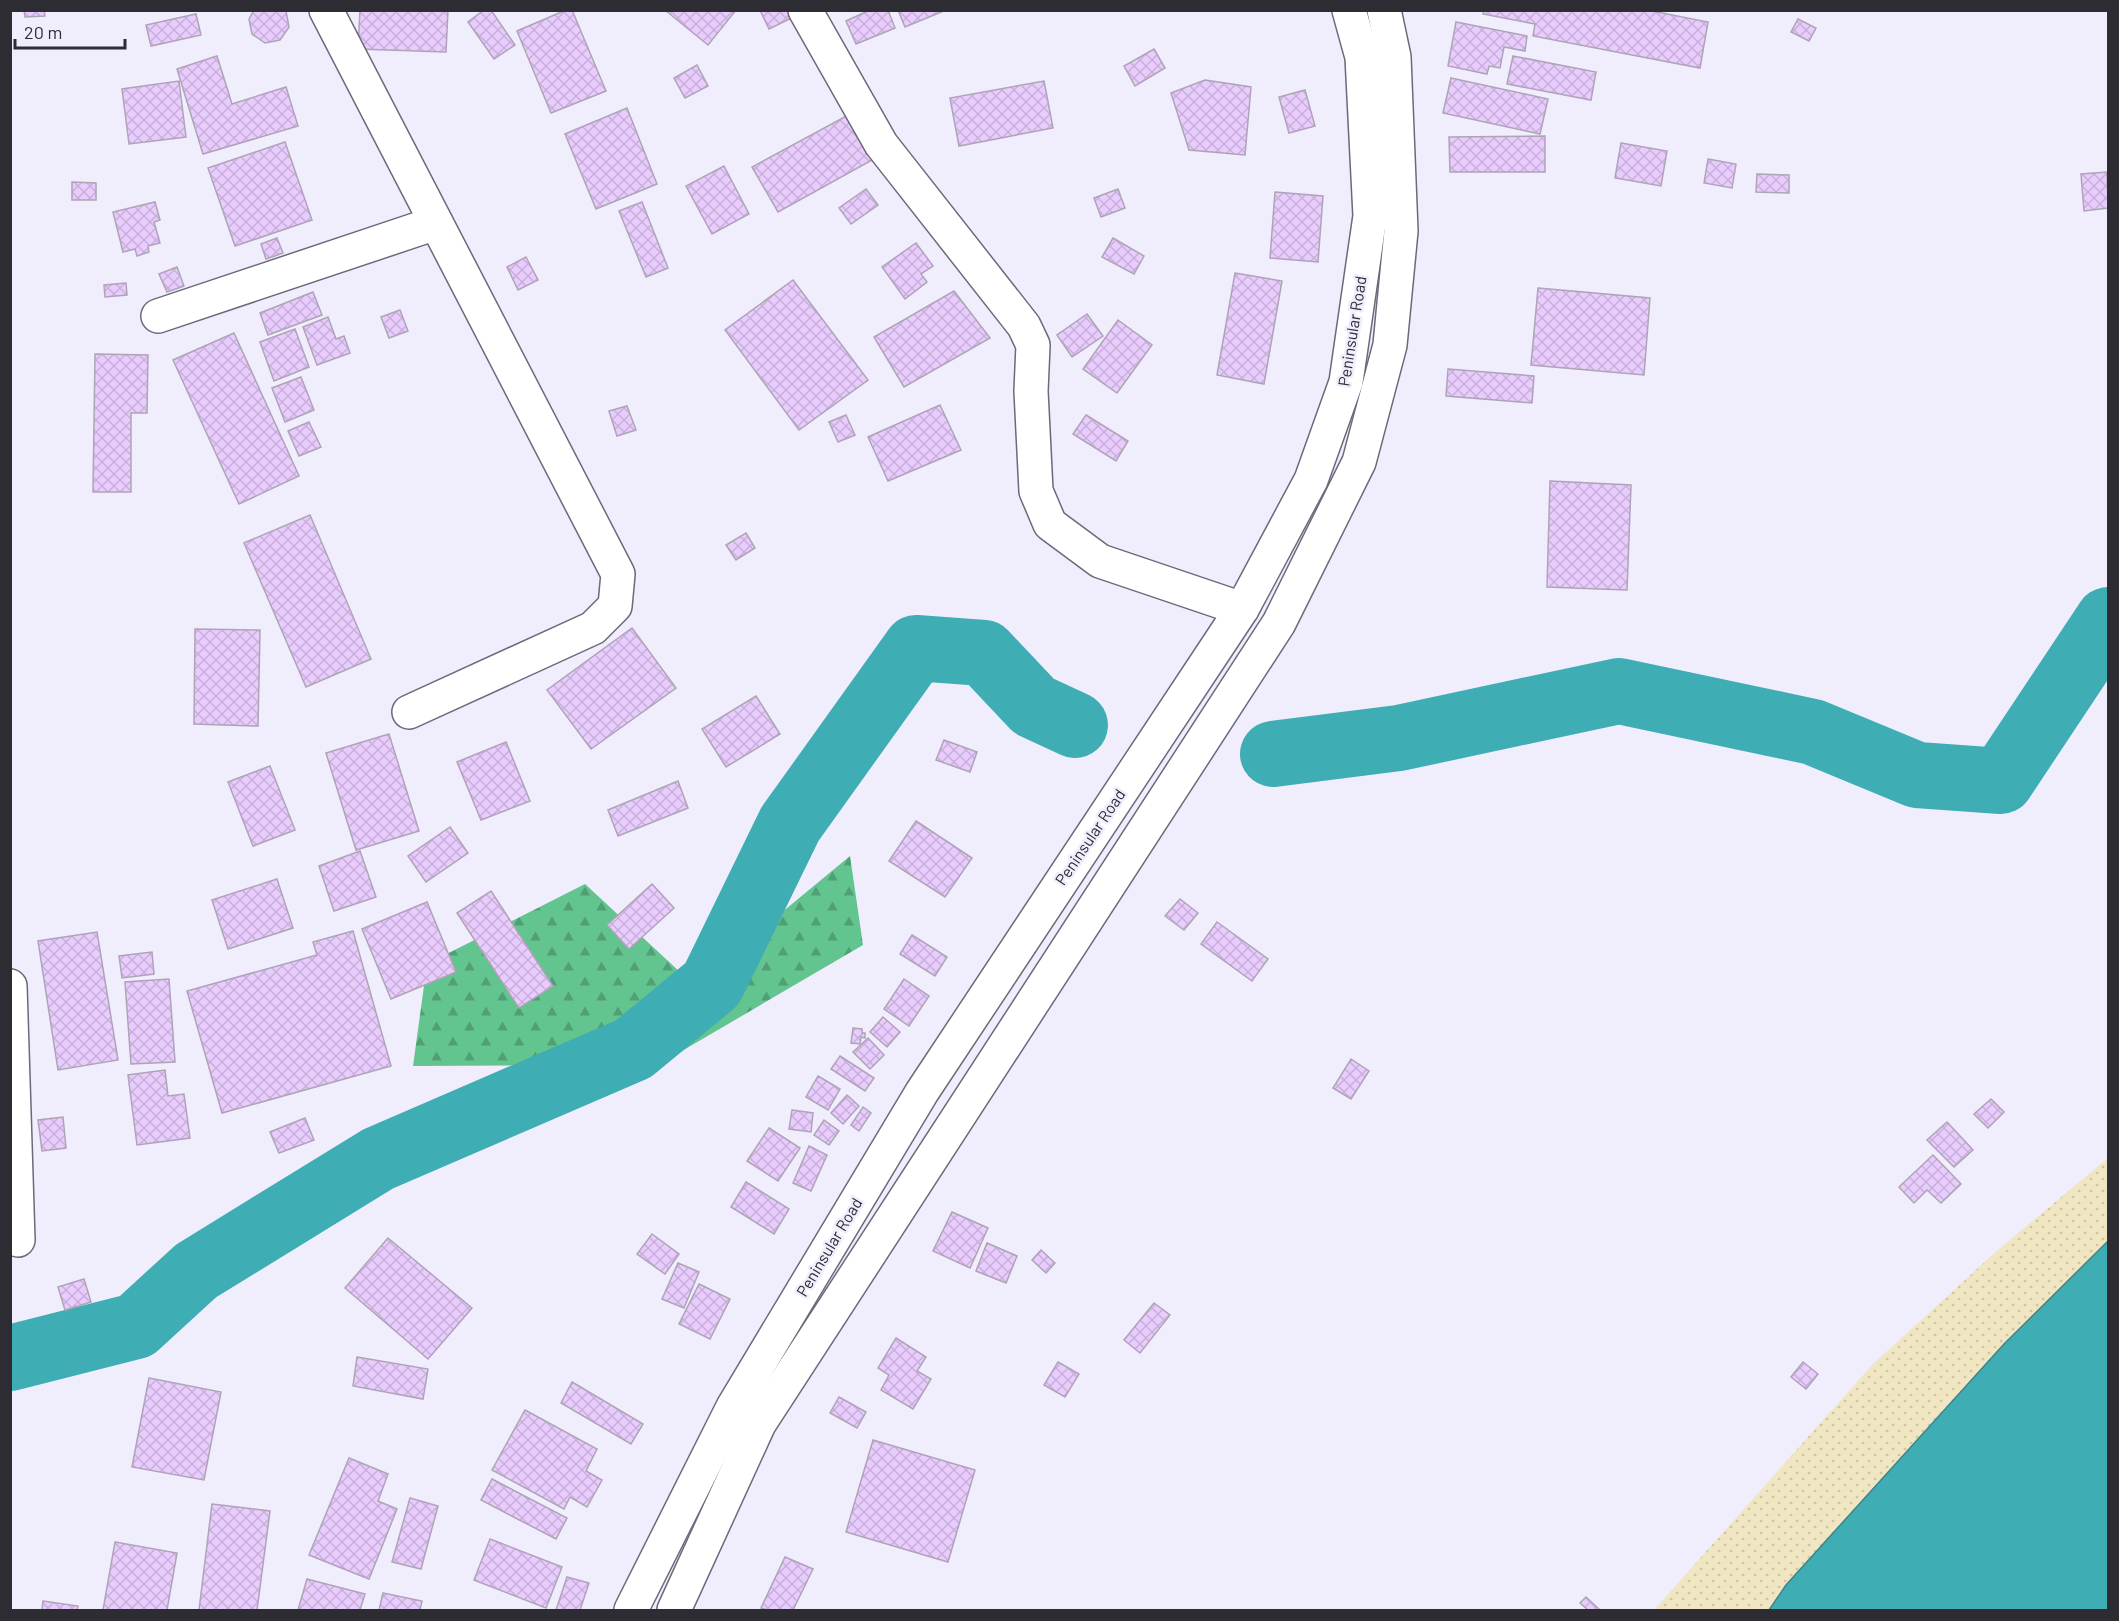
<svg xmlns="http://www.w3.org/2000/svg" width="2119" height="1621" viewBox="0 0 2119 1621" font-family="Barlow,sans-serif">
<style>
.forest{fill:url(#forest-firs)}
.sand{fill:url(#sand-dots)}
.water{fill:#3fadb4;stroke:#3a868d;stroke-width:1.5}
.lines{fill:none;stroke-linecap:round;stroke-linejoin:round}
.river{stroke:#3fadb4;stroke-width:66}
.building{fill:url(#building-cross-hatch);stroke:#aea4b6;stroke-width:1.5}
.minor-casing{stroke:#6c697a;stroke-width:36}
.primary-casing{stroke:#6c697a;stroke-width:36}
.minor{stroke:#fff;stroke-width:33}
.primary{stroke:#fff;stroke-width:33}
.labels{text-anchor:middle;stroke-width:5;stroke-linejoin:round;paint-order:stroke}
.street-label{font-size:16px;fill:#2d2c33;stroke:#f0edfd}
</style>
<defs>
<pattern id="forest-firs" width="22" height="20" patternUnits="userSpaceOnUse" patternTransform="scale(1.5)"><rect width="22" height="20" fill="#62c48e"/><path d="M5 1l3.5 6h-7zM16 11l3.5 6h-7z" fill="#519f75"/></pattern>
<pattern id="sand-dots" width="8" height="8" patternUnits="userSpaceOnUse" patternTransform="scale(1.5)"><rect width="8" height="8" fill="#f0e6c1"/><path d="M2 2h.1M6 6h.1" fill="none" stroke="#cec5a6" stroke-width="1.8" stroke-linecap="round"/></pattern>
<pattern id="building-cross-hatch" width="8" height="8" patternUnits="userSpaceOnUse" patternTransform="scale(1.5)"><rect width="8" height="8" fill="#e9ccfe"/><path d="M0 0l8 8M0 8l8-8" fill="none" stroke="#c8afda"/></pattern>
</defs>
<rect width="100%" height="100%" fill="#f0edfd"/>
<path class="forest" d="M850 856 863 945 658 1065 413 1066 427 964 585 884 694 985Z"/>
<path class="sand" d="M2108 1158V1241L2004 1344 1786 1585 1769 1610H1654L1873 1364 1999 1249Z"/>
<path class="water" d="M2108 1241V1610H1769L1786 1585 2004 1344Z"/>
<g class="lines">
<g class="river">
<path d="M1273 754 1399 738 1619 691 1813 732 1917 775 2001 781 2108 620"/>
<path d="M10 1358 136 1326 196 1271 378 1159 633 1049 712 984 790 824 916 648 984 653 1034 706 1075 725"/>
</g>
</g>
<g class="building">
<path d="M24 10H44L45 16 25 17Z"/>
<path d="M254 10 286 11 289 27 280 40 265 43 252 34 249 19Z"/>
<path d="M360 10H448L446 52 358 49Z"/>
<path d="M484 10H491L515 45 494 59 468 22Z"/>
<path d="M566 10H572L606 91 551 113 517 31Z"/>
<path d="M665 10H736L708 45Z"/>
<path d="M760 10H795L798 15 769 29Z"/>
<path d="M870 10H888L895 28 856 44 846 21Z"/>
<path d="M898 10H946L905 27Z"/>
<path d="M1484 10H1647L1708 22 1700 68 1533 36 1535 24 1483 14Z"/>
<path d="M196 14 201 35 151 46 146 25Z"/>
<path d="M1798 19 1816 28 1809 41 1791 32Z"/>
<path d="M1456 22 1527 36 1525 51 1504 47 1500 68 1489 66 1487 74 1448 66Z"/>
<path d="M1154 49 1165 68 1135 86 1124 66Z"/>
<path d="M217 56 232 104 286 87 298 126 203 154 177 69Z"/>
<path d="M1513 56 1596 72 1591 100 1507 84Z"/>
<path d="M697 65 708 86 685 98 674 78Z"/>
<path d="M1451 78 1548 99 1540 134 1443 113Z"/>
<path d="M1205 80 1251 87 1245 155 1189 150 1171 93Z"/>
<path d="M179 81 186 137 129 144 122 89Z"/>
<path d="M1044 81 1053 128 959 146 950 98Z"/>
<path d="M1305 90 1315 126 1289 133 1279 97Z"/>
<path d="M627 108 657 184 596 209 565 134Z"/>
<path d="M850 114 874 159 778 212 752 167Z"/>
<path d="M1545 136V172H1450L1449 137Z"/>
<path d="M285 142 312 220 235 246 208 168Z"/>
<path d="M1621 143 1667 151 1661 186 1615 178Z"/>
<path d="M1708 159 1736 164 1732 188 1704 183Z"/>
<path d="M724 166 749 214 712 234 686 186Z"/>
<path d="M2107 172 2108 208 2084 211 2081 174Z"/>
<path d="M1757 174 1789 175V193L1756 192Z"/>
<path d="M72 182 96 183V200H72Z"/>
<path d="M866 189 878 205 851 224 839 208Z"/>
<path d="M1118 189 1125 208 1101 217 1094 198Z"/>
<path d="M1275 192 1323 196 1318 262 1270 258Z"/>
<path d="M155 202 160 220 154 222 160 243 148 246 149 252 137 256 135 249 123 252 113 212Z"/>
<path d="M642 202 668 268 646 277 619 211Z"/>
<path d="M277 238 283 253 266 259 261 244Z"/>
<path d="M1113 238 1144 256 1134 274 1102 257Z"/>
<path d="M916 243 933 266 921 274 927 282 905 299 882 267Z"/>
<path d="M526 257 538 280 518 290 507 267Z"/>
<path d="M177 267 184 286 167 292 159 274Z"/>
<path d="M1235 273 1282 281 1264 384 1217 375Z"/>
<path d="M793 280 868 380 799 430 725 330Z"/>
<path d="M126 283 127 295 105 297 104 285Z"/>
<path d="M1538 288 1650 298 1644 375 1531 365Z"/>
<path d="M954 291 990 338 904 387 874 337Z"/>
<path d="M313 292 322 315 268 335 260 313Z"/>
<path d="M400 310 408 331 389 338 381 317Z"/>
<path d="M1087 314 1103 336 1072 357 1057 335Z"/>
<path d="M328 317 336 339 344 336 350 353 317 365 303 327Z"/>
<path d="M1118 320 1152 345 1117 393 1083 369Z"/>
<path d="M295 329 309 367 274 381 260 342Z"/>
<path d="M234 333 299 476 239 504 173 360Z"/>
<path d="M95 354 148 355 147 413H131V492H93Z"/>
<path d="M1448 369 1534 376 1532 403 1446 396Z"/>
<path d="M301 377 314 410 285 422 272 388Z"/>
<path d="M940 405 961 450 888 481 868 437Z"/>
<path d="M627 406 636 430 617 436 609 411Z"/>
<path d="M846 415 855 435 838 442 829 422Z"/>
<path d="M1086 415 1128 441 1116 461 1073 434Z"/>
<path d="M309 422 321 447 299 456 288 431Z"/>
<path d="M1550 481 1631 485 1627 590 1547 587Z"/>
<path d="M310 515 371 659 306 687 244 543Z"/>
<path d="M746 533 755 548 736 560 726 545Z"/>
<path d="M632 628 676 688 591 749 547 690Z"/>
<path d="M195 629 260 630 258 726 194 724Z"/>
<path d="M756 696 780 734 726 767 702 729Z"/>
<path d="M389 734 419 831 356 850 326 753Z"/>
<path d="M944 740 977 752 970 772 936 760Z"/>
<path d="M506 742 530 801 481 820 457 762Z"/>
<path d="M270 766 295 830 253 846 228 782Z"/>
<path d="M678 781 688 808 618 836 608 810Z"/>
<path d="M916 821 972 858 945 897 889 861Z"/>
<path d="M450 827 468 853 426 882 408 856Z"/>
<path d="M360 851 376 897 334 911 319 866Z"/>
<path d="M277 879 293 928 228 949 212 900Z"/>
<path d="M652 884 674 908 629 949 607 925Z"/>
<path d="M491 891 553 986 519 1008 457 913Z"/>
<path d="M1180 899 1198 913 1184 930 1165 916Z"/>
<path d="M427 902 456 972 391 999 362 929Z"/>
<path d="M1217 922 1268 959 1252 981 1201 944Z"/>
<path d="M353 931 391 1066 222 1113 187 991 317 955 313 942Z"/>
<path d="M97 932 118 1060 58 1070 38 941Z"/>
<path d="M912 935 947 957 935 976 900 954Z"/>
<path d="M152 952 154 974 122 978 119 956Z"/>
<path d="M169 979 175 1062 131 1064 125 982Z"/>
<path d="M904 979 929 996 909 1026 884 1009Z"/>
<path d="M883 1017 900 1032 887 1047 870 1032Z"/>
<path d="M853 1028 862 1029V1033H865V1038L861 1037 860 1044 851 1043Z"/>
<path d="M868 1038 884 1055 870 1069 853 1052Z"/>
<path d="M840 1056 874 1078 865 1091 831 1069Z"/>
<path d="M1351 1059 1369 1071 1351 1099 1333 1088Z"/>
<path d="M165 1070 168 1096 184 1094 190 1138 137 1145 128 1075Z"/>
<path d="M818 1076 840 1089 828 1110 806 1097Z"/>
<path d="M847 1095 859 1106 843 1124 831 1113Z"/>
<path d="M1991 1099 2004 1112 1988 1128 1974 1114Z"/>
<path d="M863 1107 871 1113 859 1131 851 1125Z"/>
<path d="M792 1110 813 1113 811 1132 789 1129Z"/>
<path d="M63 1117 66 1148 42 1151 38 1120Z"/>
<path d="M305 1118 314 1140 279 1153 270 1132Z"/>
<path d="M824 1120 839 1131 829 1145 814 1135Z"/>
<path d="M1947 1122 1973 1150 1954 1167 1927 1140Z"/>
<path d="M769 1128 800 1148 778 1181 747 1161Z"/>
<path d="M809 1146 827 1155 811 1191 793 1183Z"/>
<path d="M1933 1155 1961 1184 1941 1203 1927 1190 1914 1203 1899 1187Z"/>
<path d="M746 1182 789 1209 774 1234 731 1207Z"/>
<path d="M952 1212 988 1228 970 1268 933 1251Z"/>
<path d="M652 1234 679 1254 665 1274 637 1254Z"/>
<path d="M388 1238 472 1308 428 1359 345 1288Z"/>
<path d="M987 1243 1017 1256 1006 1283 976 1271Z"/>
<path d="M1041 1250 1055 1263 1046 1273 1032 1260Z"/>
<path d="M678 1263 699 1272 684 1308 662 1299Z"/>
<path d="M84 1279 91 1302 65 1310 58 1287Z"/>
<path d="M699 1284 730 1299 710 1339 679 1324Z"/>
<path d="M1154 1303 1170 1315 1140 1353 1124 1340Z"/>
<path d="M896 1338 926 1357 917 1371 931 1379 913 1409 881 1390 889 1375 878 1368Z"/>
<path d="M357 1357 428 1369 423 1399 353 1386Z"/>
<path d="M1058 1362 1079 1374 1065 1397 1044 1385Z"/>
<path d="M1803 1362 1818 1374 1806 1389 1791 1377Z"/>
<path d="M149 1378 221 1392 204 1480 132 1467Z"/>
<path d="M572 1382 643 1424 631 1444 561 1403Z"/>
<path d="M839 1397 866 1412 857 1428 830 1413Z"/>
<path d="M525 1410 597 1449 586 1471 602 1480 587 1507 570 1497 564 1509 492 1470Z"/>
<path d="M873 1440 975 1470 948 1562 846 1532Z"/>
<path d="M349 1458 388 1474 378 1501 397 1509 369 1579 309 1555Z"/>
<path d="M492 1479 567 1518 556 1539 481 1500Z"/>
<path d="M410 1498 438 1506 421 1569 392 1562Z"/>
<path d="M212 1504 270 1511 257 1610H199Z"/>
<path d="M490 1539 562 1567 546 1608 474 1580Z"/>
<path d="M115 1542 177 1553 167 1610H103Z"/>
<path d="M785 1557 813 1569 793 1610H767L761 1608Z"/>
<path d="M567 1577 589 1583 580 1610H556Z"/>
<path d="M307 1579 365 1594 360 1610H298Z"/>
<path d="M383 1593 422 1601 420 1610H379Z"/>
<path d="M1586 1597 1600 1610H1588L1580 1603Z"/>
<path d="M43 1601 78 1606 77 1610H42Z"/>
</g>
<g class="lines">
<g class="minor-casing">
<g id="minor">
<path d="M326 10 618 574 615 606 593 628 409 712"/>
<path d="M805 10 881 144 1024 326 1033 345 1031 391 1036 491 1050 524 1100 561 1242 609"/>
<path d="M158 316 436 223"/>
<path d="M10 986 18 1240"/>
</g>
</g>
<g class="primary-casing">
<g id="primary">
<path d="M631 1610 733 1407 922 1092 1242 609 1311 480 1346 382 1370 216 1362 57 1349 10"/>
<path d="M674 1610 759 1424 1279 623 1359 462 1390 345 1401 231 1394 57 1384 10"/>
</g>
</g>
<use href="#minor" class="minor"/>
<use href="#primary" class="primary"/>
</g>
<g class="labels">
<g class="street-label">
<text transform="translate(1352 331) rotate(-81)" y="6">Peninsular Road</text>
<text transform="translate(1090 837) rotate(-56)" y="6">Peninsular Road</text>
<text transform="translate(829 1247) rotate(-59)" y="6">Peninsular Road</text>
</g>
</g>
<rect width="2119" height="1621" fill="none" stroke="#2d2c33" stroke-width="24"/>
<path d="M15 39v9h110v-9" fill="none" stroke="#2d2c33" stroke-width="3"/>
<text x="24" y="39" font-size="18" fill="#2d2c33" stroke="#f0edfd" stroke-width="4.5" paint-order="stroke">20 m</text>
</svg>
